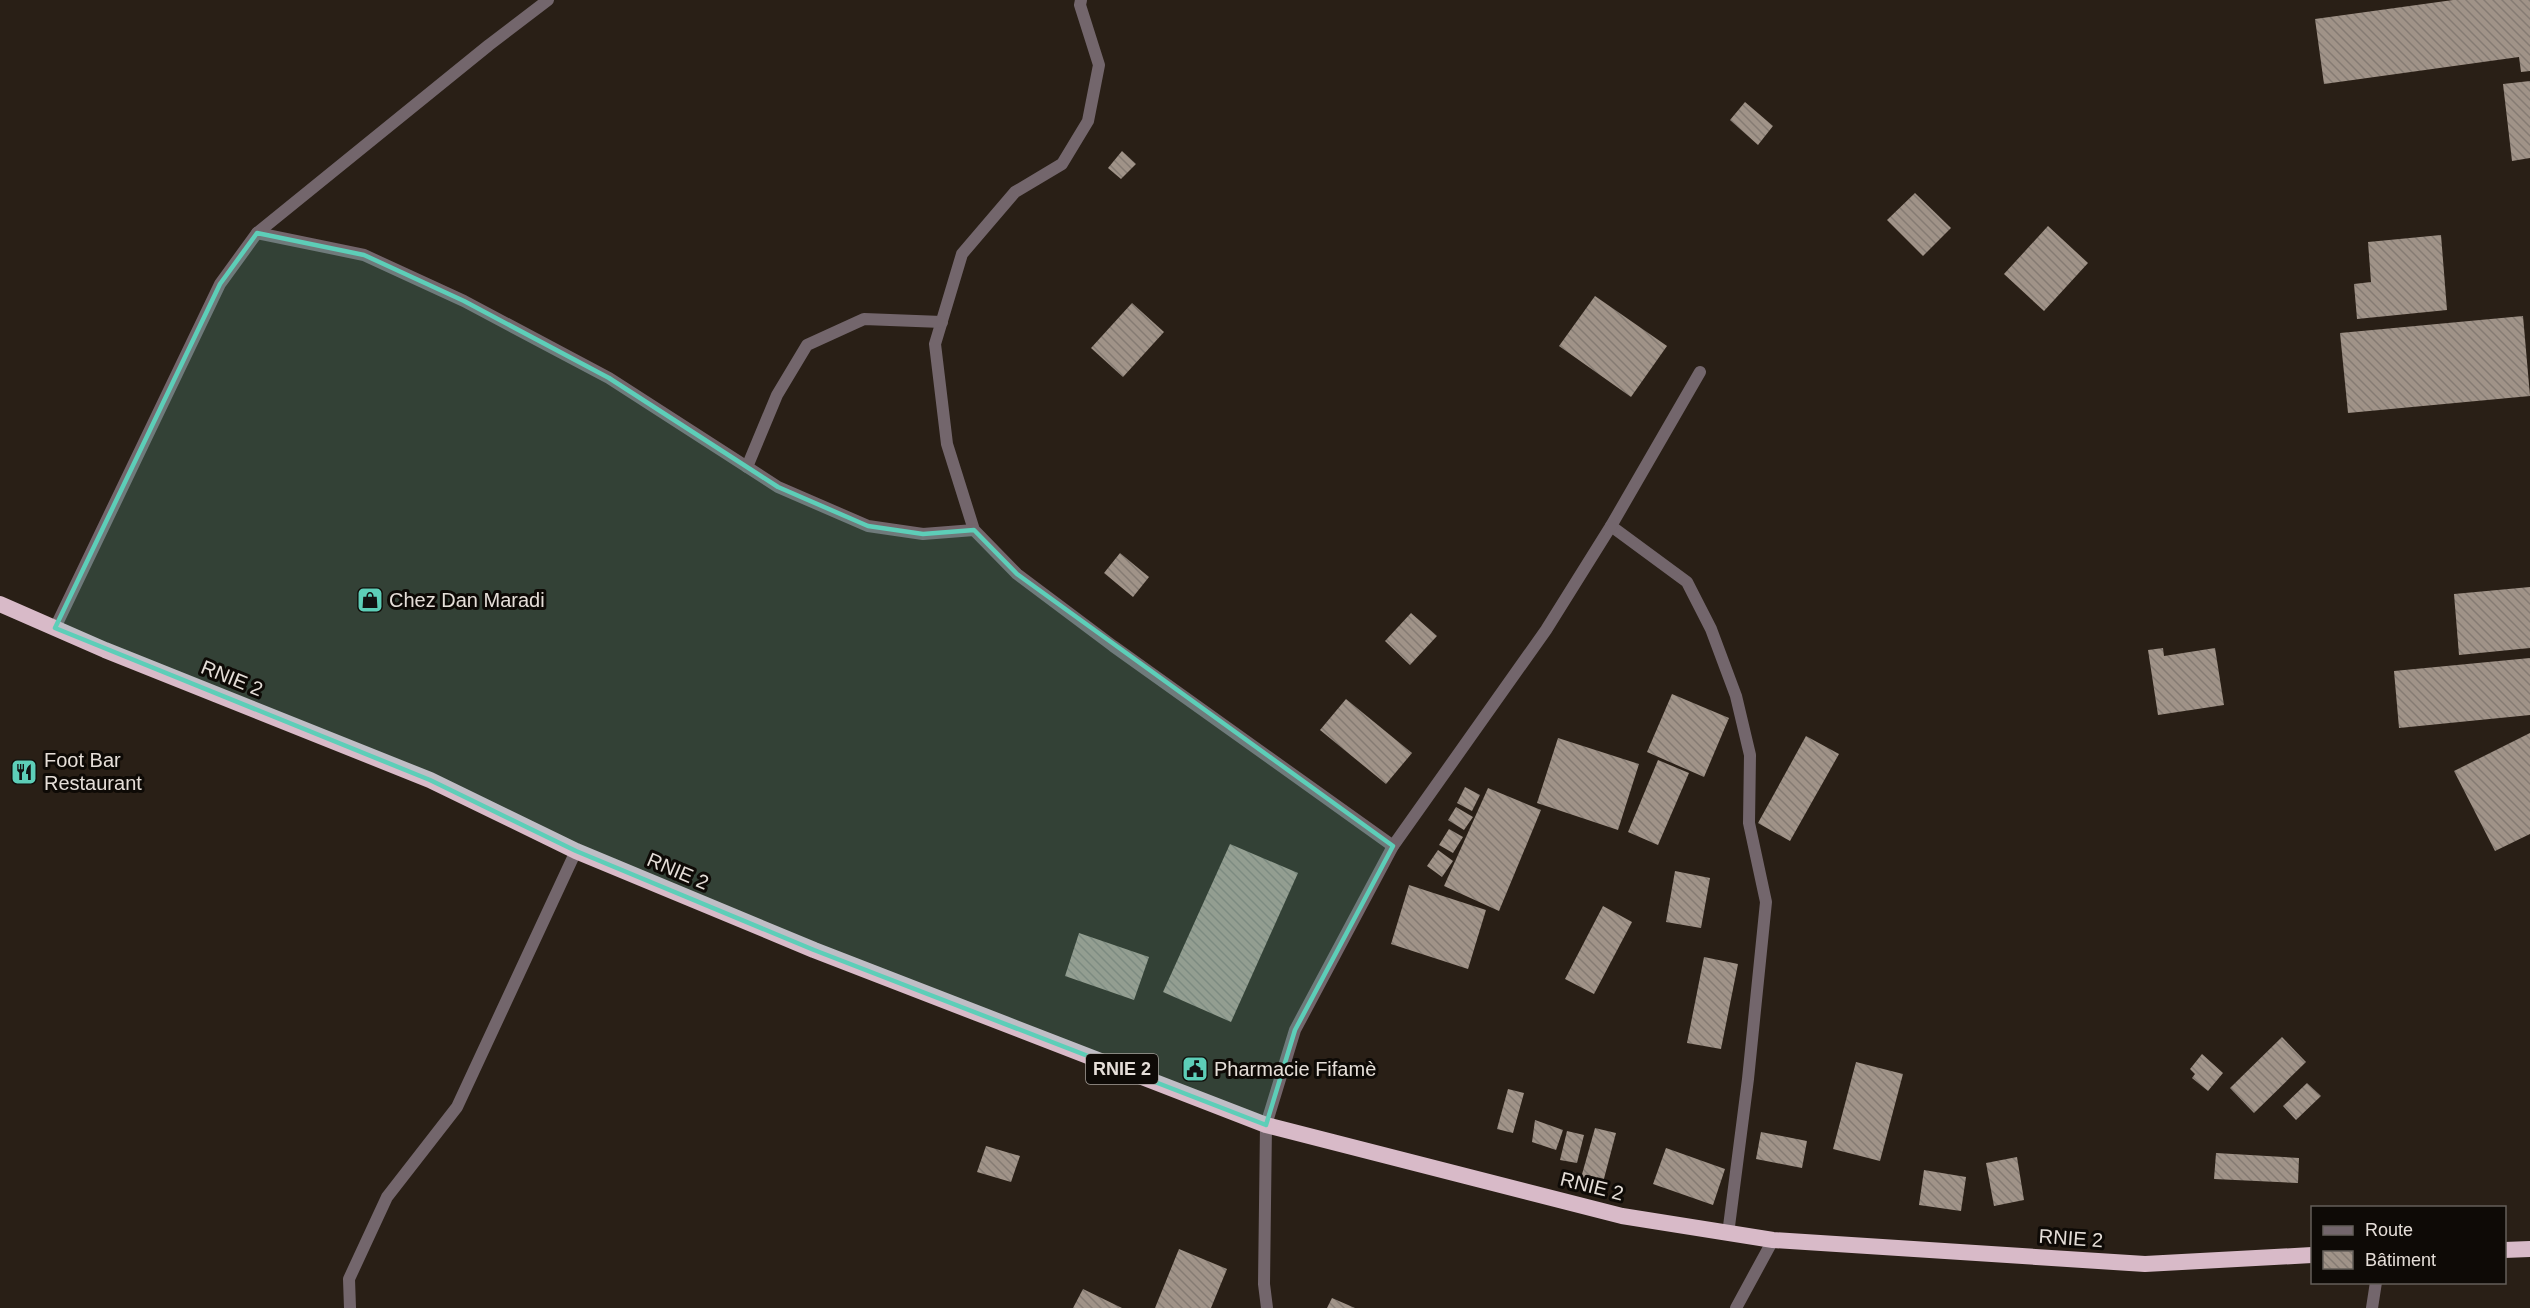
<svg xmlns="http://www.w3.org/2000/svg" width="2530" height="1308" viewBox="0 0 2530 1308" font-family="Arial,sans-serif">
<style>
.building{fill:url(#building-back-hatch)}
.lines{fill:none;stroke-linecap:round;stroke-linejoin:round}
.minor{stroke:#73666c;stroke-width:12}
.trunk{stroke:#d8bac8;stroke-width:16}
.marked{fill:#5dceb8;fill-opacity:0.2;stroke:#5dceb8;stroke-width:4.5;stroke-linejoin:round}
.labels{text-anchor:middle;stroke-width:6;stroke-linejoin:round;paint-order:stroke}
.shield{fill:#0e0a06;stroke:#a49e99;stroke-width:1.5}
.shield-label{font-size:18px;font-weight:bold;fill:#e5ded8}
.poi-label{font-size:20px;fill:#e5ded8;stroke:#0e0a06;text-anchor:start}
.street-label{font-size:20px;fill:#e5ded8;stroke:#0e0a06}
</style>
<defs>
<pattern id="building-back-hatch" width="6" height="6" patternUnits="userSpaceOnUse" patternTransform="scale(1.5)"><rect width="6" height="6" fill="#a09388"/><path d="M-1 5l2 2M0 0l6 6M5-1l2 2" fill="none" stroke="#857b73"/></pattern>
</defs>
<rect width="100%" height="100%" fill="#291f16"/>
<g class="building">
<path d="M2453 0H2530V71L2521 72 2519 57 2324 84 2315 19Z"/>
<path d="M2530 81V158L2512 161 2503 84Z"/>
<path d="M1745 102 1773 126 1758 145 1730 120Z"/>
<path d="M1122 151 1136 164 1121 179 1108 168Z"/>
<path d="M1915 193 1951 228 1923 256 1887 220Z"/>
<path d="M2048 226 2088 263 2044 311 2004 274Z"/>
<path d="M2441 235 2447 310 2357 319 2354 284 2371 282 2368 242Z"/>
<path d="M1595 296 1667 346 1631 397 1559 346Z"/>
<path d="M1132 303 1164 332 1123 377 1091 348Z"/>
<path d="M2523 316 2530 396 2348 413 2340 333Z"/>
<path d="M1120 553 1149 577 1133 597 1104 573Z"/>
<path d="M2530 587V648L2459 655 2454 594Z"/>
<path d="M1411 613 1437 636 1410 665 1385 641Z"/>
<path d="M2163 648 2164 656 2215 648 2224 705 2158 715 2148 650Z"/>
<path d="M2530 658V715L2399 728 2394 671Z"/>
<path d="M1672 694 1729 718 1704 777 1647 752Z"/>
<path d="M1346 699 1412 753 1386 784 1320 730Z"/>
<path d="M2530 733V834L2495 851 2454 771Z"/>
<path d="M1806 736 1839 754 1790 841 1758 823Z"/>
<path d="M1558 738 1639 764 1618 830 1537 803Z"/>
<path d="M1658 760 1689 773 1658 845 1628 832Z"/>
<path d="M1465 787 1480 795 1472 811 1457 803Z"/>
<path d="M1488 788 1541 810 1499 911 1444 886Z"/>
<path d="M1456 807 1473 817 1464 830 1448 820Z"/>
<path d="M1449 829 1463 837 1453 853 1439 845Z"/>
<path d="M1230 844 1298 873 1231 1022 1163 992Z"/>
<path d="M1438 850 1453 861 1442 877 1427 866Z"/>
<path d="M1675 871 1710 878 1701 928 1666 922Z"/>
<path d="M1409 885 1486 910 1468 969 1391 944Z"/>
<path d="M1603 906 1632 922 1594 994 1565 979Z"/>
<path d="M1079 933 1149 957 1134 1000 1065 976Z"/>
<path d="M1704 957 1738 964 1721 1049 1687 1043Z"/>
<path d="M2282 1037 2306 1062 2254 1113 2230 1088Z"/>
<path d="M2202 1054 2223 1073 2208 1091 2192 1078 2195 1074 2190 1069Z"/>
<path d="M1856 1062 1903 1074 1880 1161 1833 1149Z"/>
<path d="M2307 1083 2321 1096 2296 1120 2283 1106Z"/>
<path d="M1508 1089 1524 1093 1513 1133 1497 1129Z"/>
<path d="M1535 1120 1563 1130 1556 1150 1532 1142Z"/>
<path d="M1595 1128 1616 1133 1601 1190 1579 1185Z"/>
<path d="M1567 1131 1584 1135 1577 1163 1560 1160Z"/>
<path d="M1761 1132 1807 1141 1802 1168 1756 1159Z"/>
<path d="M986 1146 1020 1156 1011 1182 977 1172Z"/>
<path d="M1666 1148 1725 1169 1713 1205 1653 1184Z"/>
<path d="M2216 1153 2299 1158 2298 1183 2214 1179Z"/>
<path d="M2017 1157 2024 1200 1994 1206 1986 1163Z"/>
<path d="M1924 1170 1966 1177 1961 1211 1919 1205Z"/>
<path d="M1179 1249 1227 1269 1211 1308H1155Z"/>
<path d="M1083 1289 1122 1308H1073Z"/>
<path d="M1332 1298 1355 1308H1327Z"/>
</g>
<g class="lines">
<g class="minor">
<path d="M1081 0 1080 5 1099 65 1088 121 1062 164 1015 192 962 254 935 344 947 444 974 530 1017 574 1113 646 1393 846"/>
<path d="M257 233 364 255 464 301 609 378 778 487 868 526 923 534 974 530"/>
<path d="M747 467 777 395 807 345 864 319 942 322"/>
<path d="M1611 526 1687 582 1711 629 1736 696 1750 755 1749 823 1766 902 1748 1079 1728 1234"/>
<path d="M55 628 220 284 257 233 489 45 548 0"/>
<path d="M350 1308 349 1279 387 1197 457 1107 576 851"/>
<path d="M1267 1308 1264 1284 1266 1125 1295 1030 1393 846 1546 630 1611 526 1700 372"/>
<path d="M1736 1308 1773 1240"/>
<path d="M2372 1308 2376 1282"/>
</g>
<g class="trunk">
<path d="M0 604 105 650 430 780 576 851 814 950 1266 1125 1622 1216 1773 1240 2145 1264 2312 1255"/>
<path d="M2504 1250 2530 1249"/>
</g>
</g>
<path class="marked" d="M257 233 364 255 464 301 609 378 778 487 868 526 923 534 974 530 1017 574 1393 846 1295 1030 1266 1125 814 950 576 851 430 780 55 628 220 284Z"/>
<defs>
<g id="shop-square" transform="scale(1.35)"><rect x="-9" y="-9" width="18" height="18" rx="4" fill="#5dceb8" stroke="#0e0a06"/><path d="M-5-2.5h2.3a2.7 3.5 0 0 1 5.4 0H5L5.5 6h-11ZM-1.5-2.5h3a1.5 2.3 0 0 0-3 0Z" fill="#111"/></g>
<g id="restaurant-square" transform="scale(1.35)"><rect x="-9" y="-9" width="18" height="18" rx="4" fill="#5dceb8" stroke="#0e0a06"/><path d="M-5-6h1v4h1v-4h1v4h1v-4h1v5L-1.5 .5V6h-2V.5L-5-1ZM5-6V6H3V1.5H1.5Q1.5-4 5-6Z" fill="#111"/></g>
<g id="civic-square" transform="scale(1.35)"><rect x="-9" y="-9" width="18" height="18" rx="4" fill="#5dceb8" stroke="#0e0a06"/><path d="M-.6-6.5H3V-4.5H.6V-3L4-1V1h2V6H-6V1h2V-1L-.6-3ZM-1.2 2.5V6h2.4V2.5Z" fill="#111"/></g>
</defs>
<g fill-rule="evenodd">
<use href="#shop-square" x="370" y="600"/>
<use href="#restaurant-square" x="24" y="772"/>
<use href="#civic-square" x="1195" y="1069"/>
</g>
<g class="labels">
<rect class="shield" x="1086" y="1054" width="72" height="30" rx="4.5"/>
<g class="shield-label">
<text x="1122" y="1075">RNIE 2</text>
</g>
<g class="poi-label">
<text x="389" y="607">Chez Dan Maradi</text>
<text x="44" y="767">Foot Bar<tspan x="44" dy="23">Restaurant</tspan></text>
<text x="1214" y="1076">Pharmacie Fifamè</text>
</g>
<g class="street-label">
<text transform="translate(232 678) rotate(22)" y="7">RNIE 2</text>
<text transform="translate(678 871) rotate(23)" y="7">RNIE 2</text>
<text transform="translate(1592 1186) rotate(14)" y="7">RNIE 2</text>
<text transform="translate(2071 1238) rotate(4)" y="7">RNIE 2</text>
</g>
</g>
<rect x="2311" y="1206" width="195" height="78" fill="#0e0a06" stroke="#645f5a" stroke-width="1.5"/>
<rect x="2323" y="1226" width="30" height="9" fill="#73666c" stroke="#645f5a" stroke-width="1.5"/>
<text x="2365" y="1236" font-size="18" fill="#e5ded8">Route</text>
<rect x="2323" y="1251" width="30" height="18" fill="url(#building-back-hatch)" stroke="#645f5a" stroke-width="1.5"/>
<text x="2365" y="1266" font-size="18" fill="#e5ded8">Bâtiment</text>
</svg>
